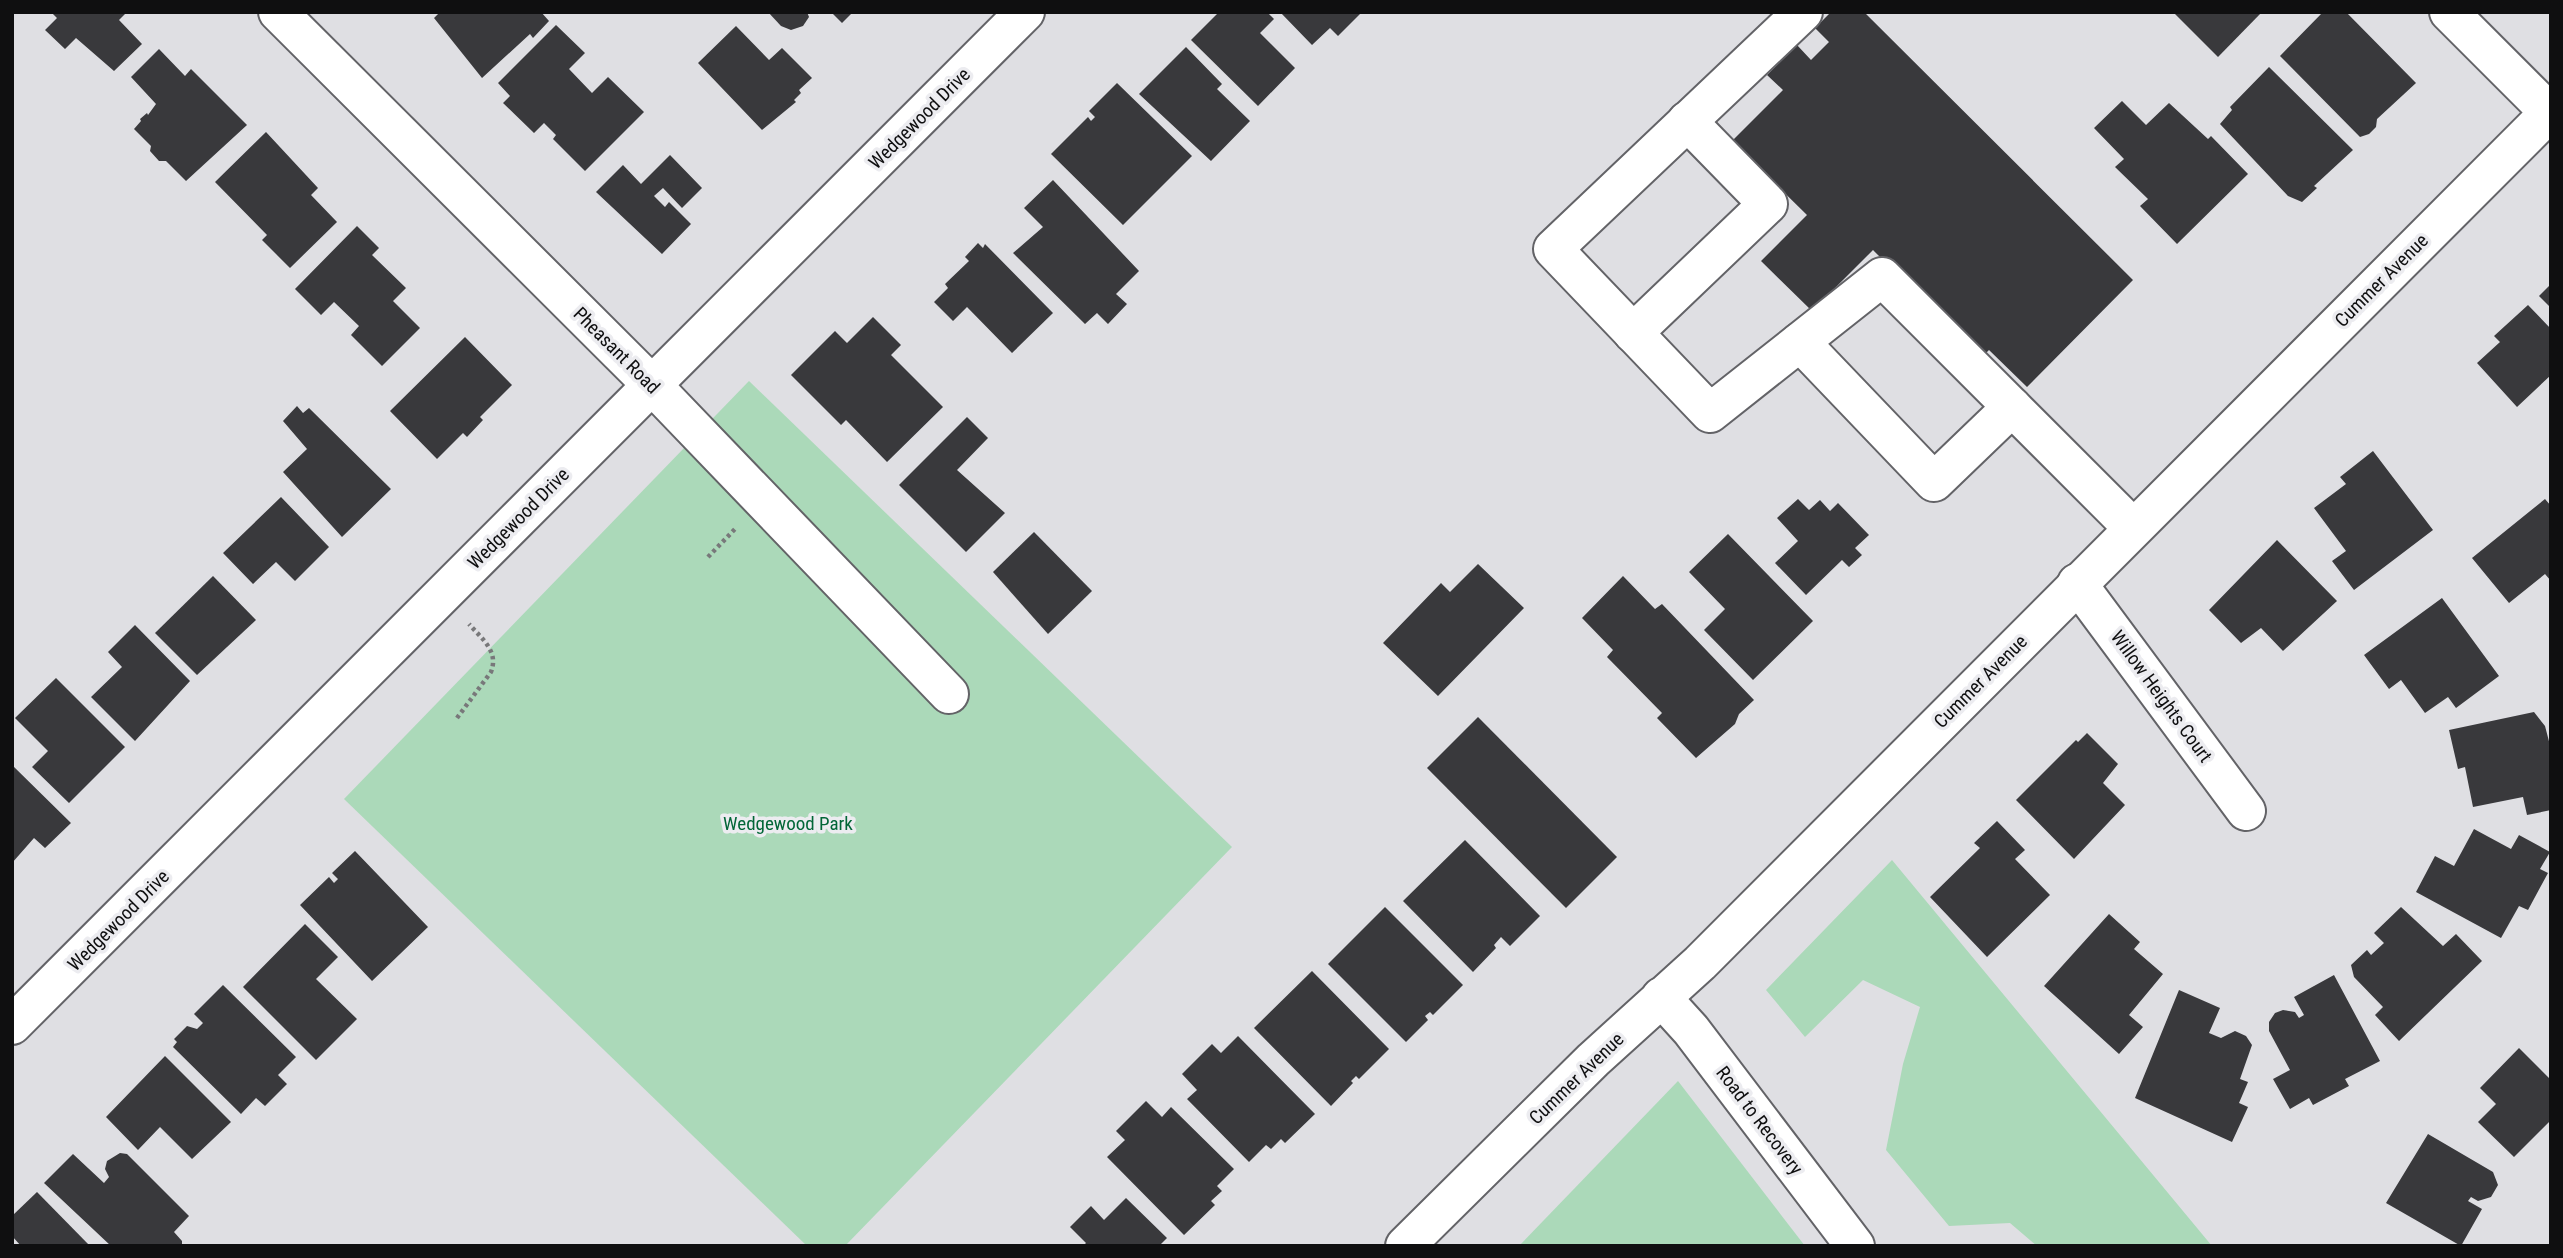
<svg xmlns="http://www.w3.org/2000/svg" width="2563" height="1258" viewBox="0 0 2563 1258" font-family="'Roboto Condensed',sans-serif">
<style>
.green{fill:#abd9b9}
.building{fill:#39393c}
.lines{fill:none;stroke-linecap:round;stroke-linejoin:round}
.minor-casing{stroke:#636367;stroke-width:42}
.path{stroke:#78787a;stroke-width:4.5;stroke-dasharray:3.5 3.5;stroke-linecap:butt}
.minor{stroke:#fff;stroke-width:38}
.labels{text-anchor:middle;stroke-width:7;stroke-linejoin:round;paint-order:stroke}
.street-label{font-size:19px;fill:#0f0f10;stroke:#ececf0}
.park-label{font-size:19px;fill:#026637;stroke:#ececf0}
</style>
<rect width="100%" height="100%" fill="#dfdfe3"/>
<g class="green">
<path d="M749 381 1232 847 845 1246H807L344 799Z"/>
<path d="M1892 860 2212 1246H2037L2010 1223 1949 1226 1886 1150 1903 1064 1920 1007 1863 980 1805 1037 1766 990Z"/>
<path d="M1678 1081 1805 1246H1519Z"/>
</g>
<g class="building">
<path d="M51 12H127L119 20 142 44 114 71 76 38 65 49 45 30 57 18Z"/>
<path d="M440 12H541L549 21 533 38 530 34 482 78 434 18Z"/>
<path d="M768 12H807L809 17 803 26 791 30 781 26Z"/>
<path d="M831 12H853L842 23Z"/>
<path d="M1219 12H1267L1274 19 1260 33 1295 68 1258 106 1191 40Z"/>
<path d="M1280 12H1362L1338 36 1330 28 1312 45Z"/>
<path d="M1831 12H1864L2133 280 2027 387 1989 350 1981 358 1873 250 1812 311 1761 261 1807 215 1732 141 1783 90 1767 75 1797 45 1811 60 1829 42 1815 28Z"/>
<path d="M2173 12H2262L2218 57Z"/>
<path d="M2323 12H2346L2416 83 2377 119 2376 127 2369 134 2360 137 2280 56Z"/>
<path d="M556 25 585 53 569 69 592 93 608 77 644 112 585 171 553 139 556 135 544 123 534 133 503 103 510 96 498 83Z"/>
<path d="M736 26 769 60 782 48 812 78 799 90 801 93 794 100 796 102 762 130 698 63Z"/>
<path d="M1186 47 1222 84 1217 89 1250 121 1211 161 1139 94Z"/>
<path d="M159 49 185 76 191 69 247 125 186 181 166 161H159L150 151 151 146 134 129 141 121 140 119 147 113 148 115 156 104 131 77Z"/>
<path d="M2269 67 2353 150 2314 186 2317 188 2302 202 2288 196 2220 124 2232 110 2230 107Z"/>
<path d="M1117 83 1192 156 1123 225 1051 154 1088 117 1091 121 1095 117 1089 111Z"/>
<path d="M2122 101 2146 125 2169 103 2208 139 2211 136 2248 174 2177 244 2140 206 2148 199 2115 167 2124 159 2094 128Z"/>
<path d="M266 132 318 188 311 195 337 222 290 268 262 240 267 235 215 182Z"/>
<path d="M670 155 702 188 682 208 663 188 654 196 665 207 669 202 691 224 662 254 596 192 623 165 641 184Z"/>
<path d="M1053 180 1139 271 1116 294 1127 304 1108 324 1097 313 1085 324 1013 253 1043 227 1024 208Z"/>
<path d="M357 226 379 248 372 255 406 288 393 301 420 328 382 366 351 335 359 326 334 302 321 315 295 289Z"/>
<path d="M978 243 983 248 985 244 1053 313 1012 353 967 307 953 321 934 302 948 288 945 284 969 261 965 257Z"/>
<path d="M2551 284V308L2539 296Z"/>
<path d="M2528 305 2551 329V375L2517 407 2477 363 2500 342 2494 336Z"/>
<path d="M873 317 901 345 891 355 943 407 887 462 846 420 841 425 791 375 835 331 847 343Z"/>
<path d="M465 337 512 385 480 417 483 420 467 437 463 433 437 459 390 411Z"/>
<path d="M297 406 303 413 309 408 391 489 342 537 283 472 307 449 283 421Z"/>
<path d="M967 417 988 438 957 470 1005 513 966 552 899 485Z"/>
<path d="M2373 451 2433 530 2354 590 2332 561 2346 551 2314 508 2346 484 2340 477Z"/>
<path d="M281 497 329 547 295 581 276 562 253 584 223 553Z"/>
<path d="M1798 499 1809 510 1820 500 1830 511 1838 503 1869 535 1855 548 1862 555 1849 567 1842 560 1806 595 1775 563 1798 541 1777 518Z"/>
<path d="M2545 499 2551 506V581L2545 574 2509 603 2472 558Z"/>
<path d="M1034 532 1092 591 1048 634 993 572Z"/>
<path d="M1728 534 1813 621 1753 680 1704 630 1725 609 1689 572Z"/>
<path d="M2277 540 2337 601 2283 651 2261 628 2241 643 2209 610Z"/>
<path d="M1478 564 1524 608 1438 696 1383 643 1441 583 1450 592Z"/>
<path d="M213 576 256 620 197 675 155 633Z"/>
<path d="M1623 576 1655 609 1662 604 1754 700 1739 714 1735 724 1696 758 1657 718 1662 713 1607 657 1613 650 1582 618Z"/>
<path d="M2442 598 2499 676 2456 708 2448 697 2425 713 2401 680 2389 689 2364 655Z"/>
<path d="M135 625 190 681 135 741 91 697 122 667 108 652Z"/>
<path d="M56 678 125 747 69 803 32 767 48 751 15 718Z"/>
<path d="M2534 712 2545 726 2551 749V810L2527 815 2523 797 2473 807 2465 767 2458 769 2449 730Z"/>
<path d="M1478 717 1617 857 1566 908 1427 768Z"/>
<path d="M2087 733 2118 764 2103 783 2125 805 2074 859 2016 800 2076 740 2078 742Z"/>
<path d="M12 765 71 823 45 848 34 838 12 863Z"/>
<path d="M1997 821 2025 850 2015 859 2050 895 1987 957 1930 897 1980 848 1974 843Z"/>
<path d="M2474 829 2511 849 2519 835 2550 852 2540 869 2548 873 2528 910 2519 906 2501 938 2416 892 2435 856 2454 866Z"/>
<path d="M1465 840 1540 916 1510 946 1501 937 1494 945 1496 948 1473 972 1403 901Z"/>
<path d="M355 851 428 927 372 981 300 905 329 877 334 883 338 879 332 873Z"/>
<path d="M1385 907 1463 985 1433 1015 1430 1012 1425 1016 1428 1020 1406 1042 1328 964Z"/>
<path d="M2401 907 2443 946 2456 934 2482 961 2399 1041 2375 1015 2383 1007 2354 977 2351 965 2367 950 2371 955 2384 943 2374 933Z"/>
<path d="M2109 914 2140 942 2134 949 2163 974 2129 1015 2143 1027 2119 1054 2044 986Z"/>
<path d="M305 924 338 957 316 979 357 1019 316 1060 243 987Z"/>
<path d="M1312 971 1389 1049 1359 1079 1356 1076 1351 1081 1353 1083 1331 1106 1254 1028Z"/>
<path d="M2334 975 2380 1061 2345 1079 2349 1086 2313 1105 2309 1098 2290 1109 2273 1079 2290 1070 2269 1031V1022L2275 1013 2283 1010 2295 1012 2299 1018 2304 1015 2294 997Z"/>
<path d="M223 985 296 1057 278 1075 287 1084 265 1106 256 1098 241 1114 173 1047 177 1042 174 1039 187 1026 197 1029 203 1023 194 1014Z"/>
<path d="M2179 990 2220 1008 2209 1033 2221 1038 2235 1031 2246 1036 2252 1045 2240 1079 2248 1082 2239 1103 2248 1107 2232 1142 2135 1098Z"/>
<path d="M1238 1036 1315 1114 1285 1143 1281 1139 1271 1149 1266 1145 1249 1162 1187 1099 1197 1090 1182 1074 1212 1044 1221 1053Z"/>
<path d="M2519 1048 2551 1080V1120L2514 1157 2478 1122 2496 1104 2480 1088Z"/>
<path d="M165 1056 231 1122 192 1159 160 1127 138 1150 106 1117Z"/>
<path d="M1146 1101 1162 1117 1171 1107 1234 1169 1217 1186 1222 1191 1211 1201 1215 1205 1184 1235 1107 1157 1125 1140 1116 1131Z"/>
<path d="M2428 1134 2493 1172 2498 1185 2491 1197 2478 1201 2471 1197 2468 1201 2482 1209 2461 1246 2386 1203Z"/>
<path d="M120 1153 127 1154 189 1216 174 1232 182 1241V1246H111L44 1183 73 1154 104 1183 109 1177 105 1169 107 1161Z"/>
<path d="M37 1192 90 1246H21L12 1236V1216Z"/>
<path d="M1126 1198 1167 1238 1159 1246H1083L1086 1243 1070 1227 1091 1206 1104 1220Z"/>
</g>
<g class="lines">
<g class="minor-casing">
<g id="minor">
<path d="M278 12 651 384 949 694"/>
<path d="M1803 12 1553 249 1710 413 1882 277 2133 528"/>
<path d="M2449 12 2549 112"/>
<path d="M1633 333 1768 204 1687 121"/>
<path d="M1800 342 1934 482 2012 407"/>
<path d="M2077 583 2246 811"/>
<path d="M1661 997 1691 1030 1855 1246"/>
<path d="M12 1025 1025 12"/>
<path d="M1405 1246 1593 1060 1700 963 2551 111"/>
</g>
</g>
<g class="path">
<path d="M708 557 735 529"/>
<path d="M457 718 491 672C499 651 482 639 469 624"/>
</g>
<use href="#minor" class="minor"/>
</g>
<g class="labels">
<g class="street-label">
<text transform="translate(919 118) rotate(-45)" y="7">Wedgewood Drive</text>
<text transform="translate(2381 280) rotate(-45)" y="7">Cummer Avenue</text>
<text transform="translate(617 350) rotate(45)" y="7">Pheasant Road</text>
<text transform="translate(518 518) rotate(-45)" y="7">Wedgewood Drive</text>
<text transform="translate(1980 681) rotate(-45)" y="7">Cummer Avenue</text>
<text transform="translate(2162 696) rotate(54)" y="7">Willow Heights Court</text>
<text transform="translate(118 920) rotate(-45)" y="7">Wedgewood Drive</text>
<text transform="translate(1576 1078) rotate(-44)" y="7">Cummer Avenue</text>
<text transform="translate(1760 1120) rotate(53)" y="7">Road to Recovery</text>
</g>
<g class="park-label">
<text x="788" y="830">Wedgewood Park</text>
</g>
</g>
<rect width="2563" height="1258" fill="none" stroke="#0f0f10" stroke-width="28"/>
</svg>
